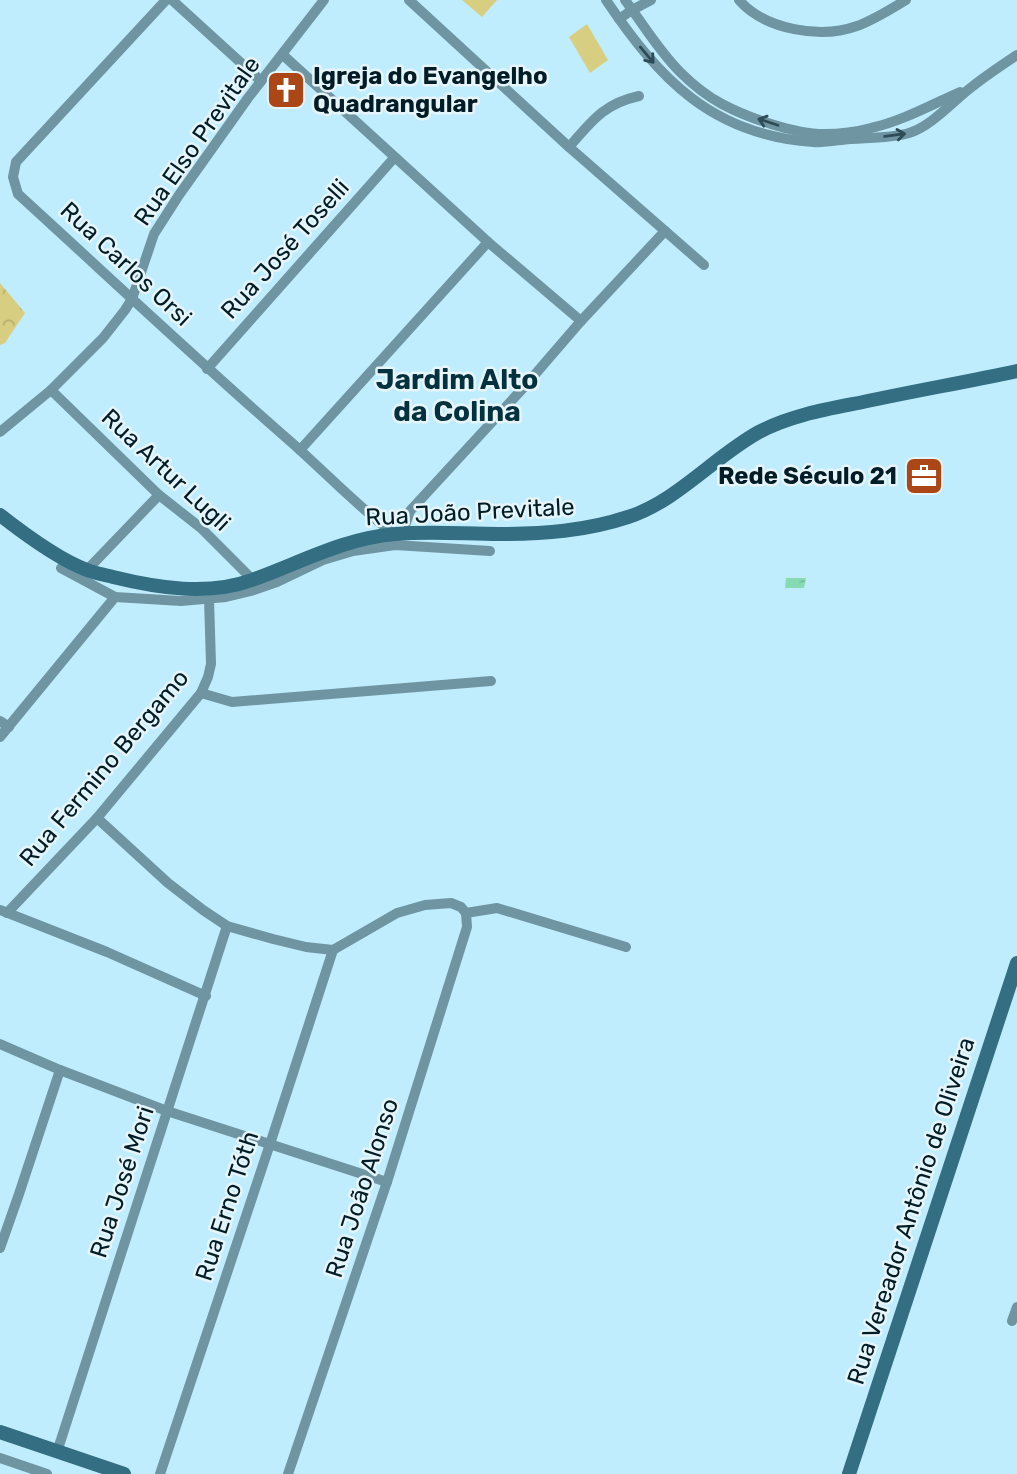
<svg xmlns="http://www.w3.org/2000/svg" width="1017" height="1474" viewBox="0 0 1017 1474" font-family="Rubik,sans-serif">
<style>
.forest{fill:url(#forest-crowns)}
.garden{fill:#d7ce81}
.water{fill:url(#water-ripples)}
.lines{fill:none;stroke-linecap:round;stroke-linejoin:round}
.street{stroke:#7095a2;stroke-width:10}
.secondary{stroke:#336e82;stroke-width:14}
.oneway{stroke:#2d4c58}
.labels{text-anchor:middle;stroke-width:5;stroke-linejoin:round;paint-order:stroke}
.poi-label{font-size:24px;font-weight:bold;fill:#001c26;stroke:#e6f5fa;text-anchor:start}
.street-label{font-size:24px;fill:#001c26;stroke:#e6f5fa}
.quarter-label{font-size:28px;font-weight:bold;fill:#03313e;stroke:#e6f5fa}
</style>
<defs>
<pattern id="forest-crowns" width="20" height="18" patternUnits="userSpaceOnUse" patternTransform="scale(1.75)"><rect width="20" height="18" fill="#d7ce81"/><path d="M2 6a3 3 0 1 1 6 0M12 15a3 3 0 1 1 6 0" fill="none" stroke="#b7b06f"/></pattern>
<pattern id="water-ripples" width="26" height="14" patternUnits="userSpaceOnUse" patternTransform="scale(1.75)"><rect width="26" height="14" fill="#87dbb3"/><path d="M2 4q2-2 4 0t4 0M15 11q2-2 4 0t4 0" fill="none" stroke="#73bb9a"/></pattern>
</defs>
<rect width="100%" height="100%" fill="#c0edfe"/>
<path class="forest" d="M0 283 25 313 5 343 0 345Z"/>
<g class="garden">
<path d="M462 0H497L482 17Z"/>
<path d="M587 24 608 60 590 73 569 37Z"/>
</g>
<path class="water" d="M786 578H806L804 588H785Z"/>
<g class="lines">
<g class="street">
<path d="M166 0 16 162 13 177 18 194C109 277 198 361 291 442 325 472 357 506 394 534"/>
<path d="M172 0 261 81"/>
<path d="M409 0 569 147 704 265"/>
<path d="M606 0C659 79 712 135 813 142 825 143 838 140 850 139 867 138 893 138 909 133 932 126 954 100 973 86 987 75 1002 65 1017 55"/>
<path d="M625 0C643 24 658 50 680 72 692 84 707 96 722 104 748 118 795 134 824 134 840 134 856 132 871 128 900 122 933 104 960 92"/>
<path d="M739 0C765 30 821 39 857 26 874 20 891 9 906 0"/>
<path d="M619 19 632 10 651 0"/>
<path d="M283 55 488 242 581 321"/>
<path d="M569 147C592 121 603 104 639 96"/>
<path d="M207 369 394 158"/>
<path d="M51 390 159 495 201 528 253 580"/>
<path d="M0 432 51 390 103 338 125 310 132 299 154 234 179 195 248 98 324 0"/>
<path d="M300 450 488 242"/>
<path d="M402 534 410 511 525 386 581 321 665 231"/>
<path d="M61 568 115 597 181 601 226 597 251 591 277 582 323 560 353 551 395 545 490 551"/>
<path d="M87 570 159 495"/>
<path d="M201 693 232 702 491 681"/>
<path d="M0 721 9 727"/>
<path d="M0 737 115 597"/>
<path d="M97 818 168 883 203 910 227 926 273 939 306 947 333 950 397 913 425 905 451 903 461 907 466 913"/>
<path d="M0 910 107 952 206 996"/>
<path d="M7 913 97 818 201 693 208 677 211 664 209 599"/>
<path d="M466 913 497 908 626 947"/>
<path d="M0 1044 60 1070 167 1111 387 1182"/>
<path d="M0 1248 19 1194 60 1070"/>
<path d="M1012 1321 1017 1307"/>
<path d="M57 1452 227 926"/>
<path d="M0 1458 47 1474"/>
<path d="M160 1474 270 1144 333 950"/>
<path d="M288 1474 387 1182 467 927 466 913"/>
</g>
<g class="secondary">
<path d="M0 515C23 533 60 560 87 570 95 573 105 575 113 577 158 588 208 596 252 580 300 563 344 538 396 534 430 531 465 534 499 534 543 534 586 531 628 517 676 502 715 456 759 432 791 415 828 409 863 402 914 391 966 382 1017 371"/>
<path d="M0 1432 124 1474"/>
<path d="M849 1474 1017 963"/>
</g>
</g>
<defs><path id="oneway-shaft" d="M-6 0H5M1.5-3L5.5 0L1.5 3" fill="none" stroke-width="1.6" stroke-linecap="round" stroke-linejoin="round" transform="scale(1.75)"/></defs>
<g class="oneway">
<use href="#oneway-shaft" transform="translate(647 55) rotate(50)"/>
<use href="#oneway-shaft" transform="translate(768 122) rotate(-162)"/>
<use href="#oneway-shaft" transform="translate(895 135) rotate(-7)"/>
</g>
<defs>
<g id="church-square" transform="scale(2.0125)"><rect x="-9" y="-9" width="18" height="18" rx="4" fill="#ab4616" stroke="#e6f5fa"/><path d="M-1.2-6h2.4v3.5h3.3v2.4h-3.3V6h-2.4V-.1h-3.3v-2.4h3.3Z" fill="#fff"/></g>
<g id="office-square" transform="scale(2.0125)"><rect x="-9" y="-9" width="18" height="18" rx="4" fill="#ab4616" stroke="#e6f5fa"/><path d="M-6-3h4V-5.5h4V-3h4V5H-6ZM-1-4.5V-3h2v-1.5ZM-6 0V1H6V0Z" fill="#fff"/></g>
</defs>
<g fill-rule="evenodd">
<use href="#church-square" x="286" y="90"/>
<use href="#office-square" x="924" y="476"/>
</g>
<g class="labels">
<g class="poi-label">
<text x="313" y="84">Igreja do Evangelho<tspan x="313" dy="28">Quadrangular</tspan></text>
<text x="897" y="484" text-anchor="end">Rede Século 21</text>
</g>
<g class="street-label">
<text transform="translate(197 141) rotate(-55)" y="8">Rua Elso Previtale</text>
<text transform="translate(285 249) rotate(-48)" y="8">Rua José Toselli</text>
<text transform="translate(126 264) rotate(43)" y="8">Rua Carlos Orsi</text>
<text transform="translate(166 470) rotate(43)" y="8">Rua Artur Lugli</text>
<text transform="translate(470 512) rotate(-3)" y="8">Rua João Previtale</text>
<text transform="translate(104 768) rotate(-50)" y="8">Rua Fermino Bergamo</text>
<text transform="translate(122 1182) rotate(-72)" y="8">Rua José Mori</text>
<text transform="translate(362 1188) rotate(-72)" y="8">Rua João Alonso</text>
<text transform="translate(227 1206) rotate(-72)" y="8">Rua Erno Tóth</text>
<text transform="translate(911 1211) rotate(-72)" y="8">Rua Vereador Antônio de Oliveira</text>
</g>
<g class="quarter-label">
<text x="457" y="389">Jardim Alto<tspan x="457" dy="32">da Colina</tspan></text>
</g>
</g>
</svg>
